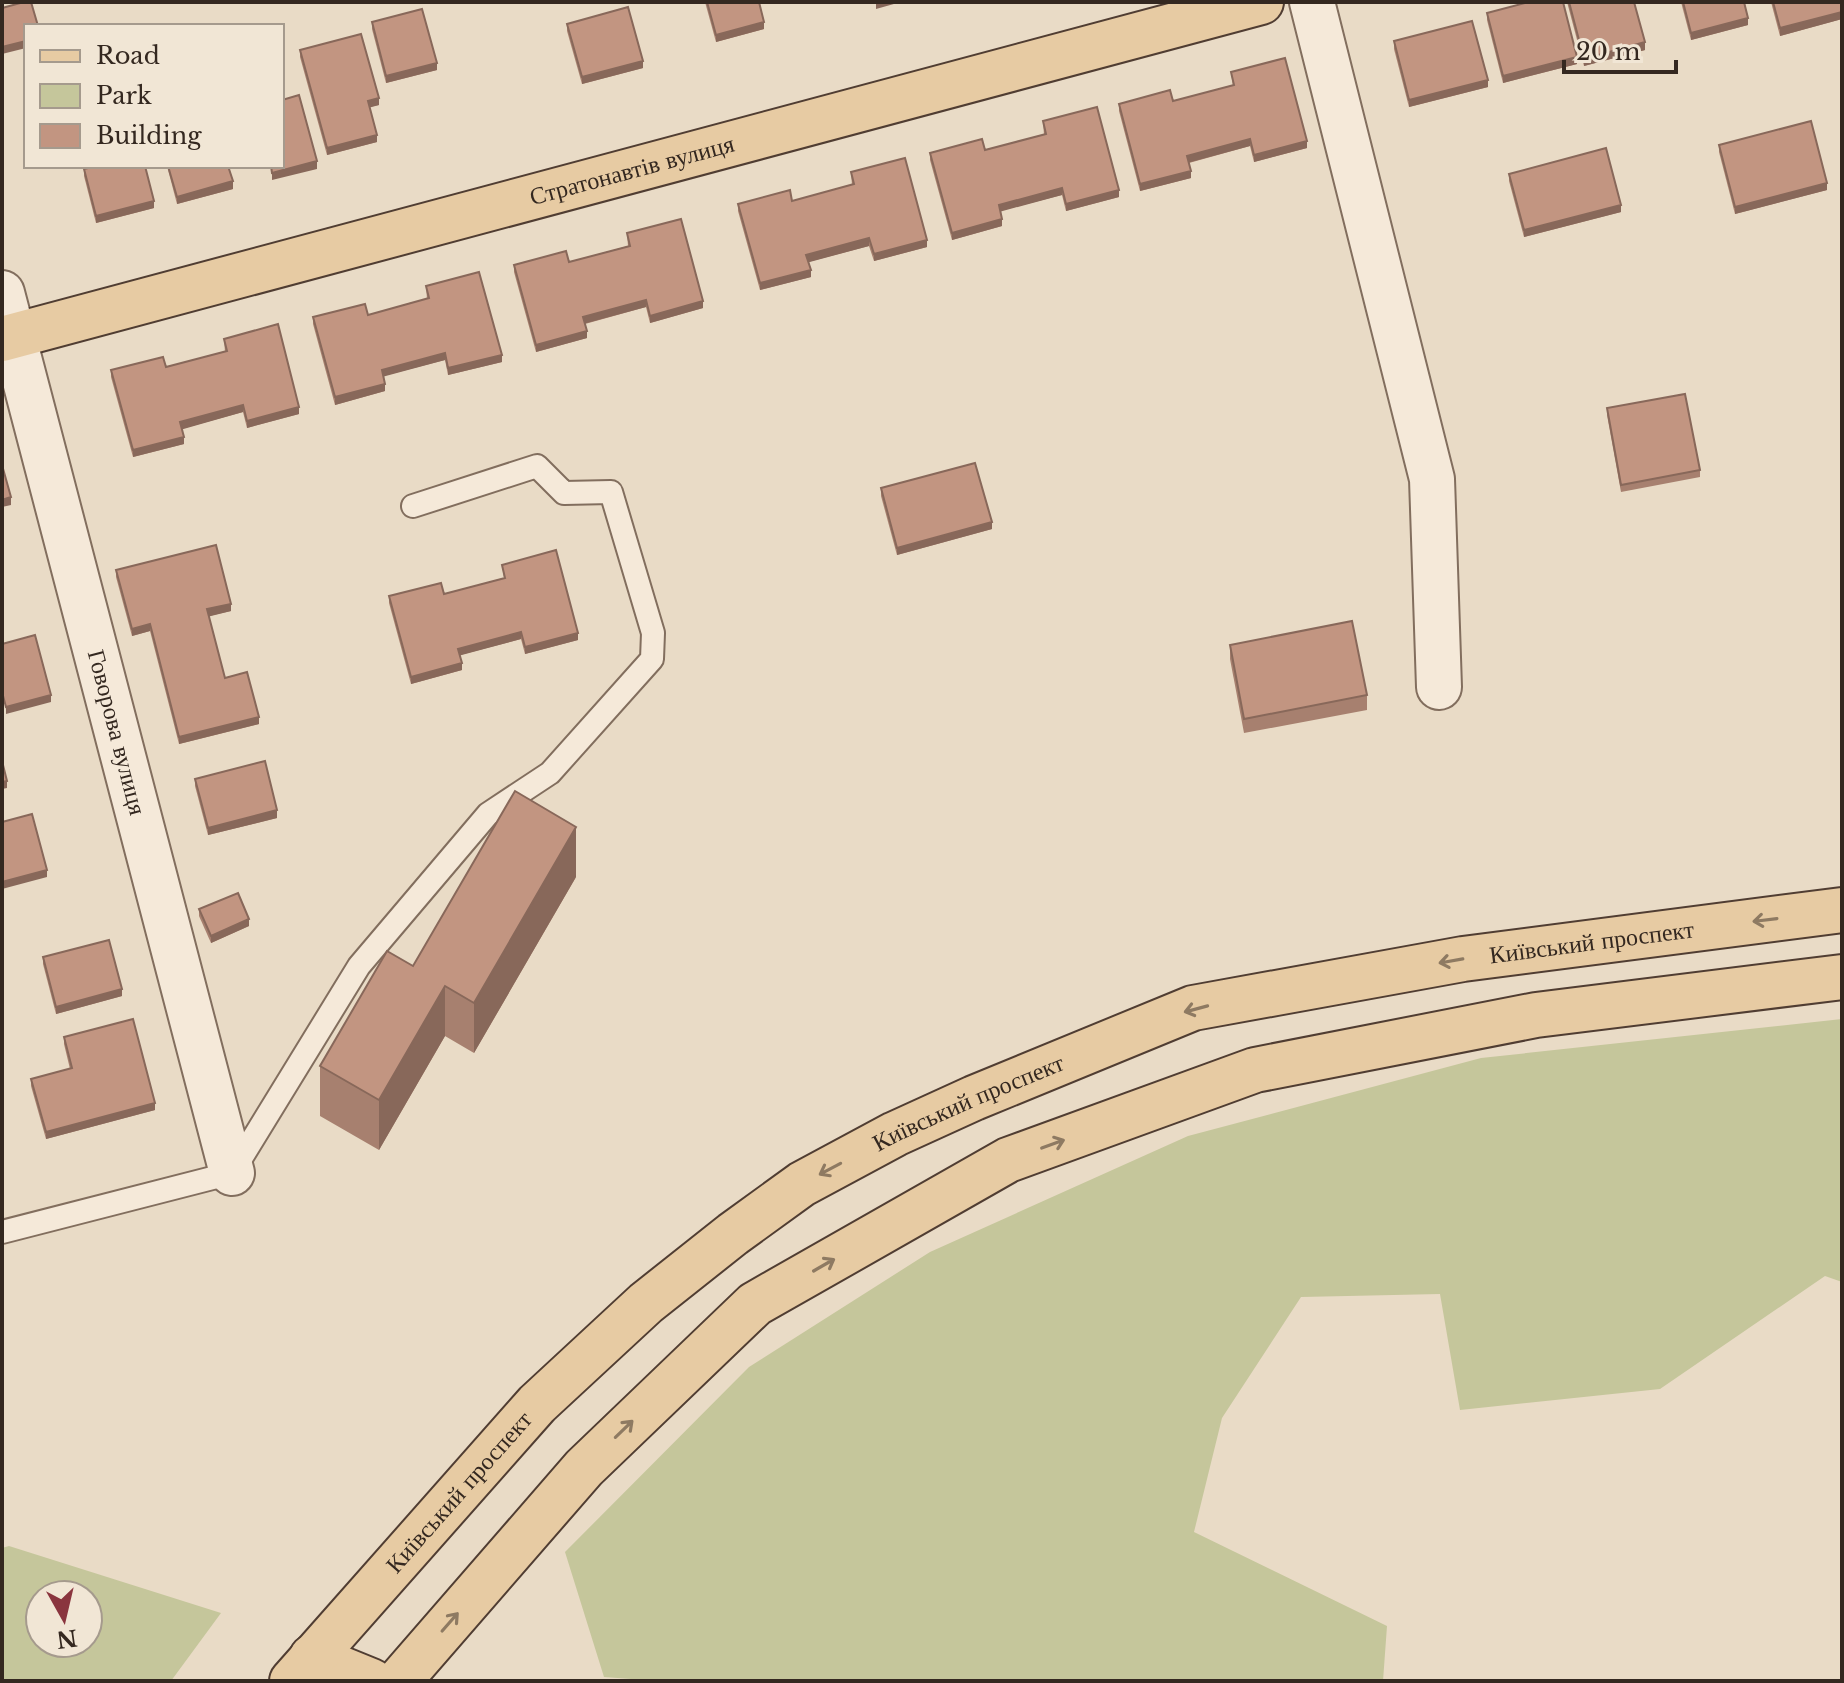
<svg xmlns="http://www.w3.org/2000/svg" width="1844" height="1683" viewBox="0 0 1844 1683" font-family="'Libre Baskerville',serif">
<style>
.green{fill:#c5c69b;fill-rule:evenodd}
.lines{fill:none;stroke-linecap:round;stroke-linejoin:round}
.lane-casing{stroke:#826e5e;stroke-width:26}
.street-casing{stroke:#826e5e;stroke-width:48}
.primary-casing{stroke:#503d32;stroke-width:48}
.lane{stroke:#f5e9d9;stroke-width:22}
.street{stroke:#f5e9d9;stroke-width:44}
.primary{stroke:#e7cba3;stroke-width:44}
.wall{fill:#a7806f}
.shaded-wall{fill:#88685a}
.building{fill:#c29581;stroke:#88685a;stroke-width:2}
.oneway{stroke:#8e7a62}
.labels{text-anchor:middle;stroke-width:7;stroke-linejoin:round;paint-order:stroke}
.street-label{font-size:24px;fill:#342820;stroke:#f1e6d5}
</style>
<rect width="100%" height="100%" fill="#e9dbc6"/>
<g class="green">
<path d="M1842 1019V1282L1825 1276 1660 1389 1460 1410 1440 1294 1301 1297 1222 1418 1194 1532 1387 1626 1383 1681H658L604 1677 565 1552 749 1367 930 1252 1188 1136 1481 1058Z"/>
<path d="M9 1546 221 1613 171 1681H2V1548ZM40 1595H88V1643H40Z"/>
</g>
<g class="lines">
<g class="lane-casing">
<path id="lane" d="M2 1232 232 1173 359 966 488 814 550 773 652 659 653 633 611 492 564 493 537 466 413 506"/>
</g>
<g class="street-casing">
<g id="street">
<path d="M1312 2 1432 479 1439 687"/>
<path id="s1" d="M2 293 232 1173"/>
</g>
</g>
<g class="primary-casing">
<g id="primary">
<path id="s2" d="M2 339 1261 2"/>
<path d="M312 1657 371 1681"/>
<path id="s3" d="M292 1681 537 1404 646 1303 733 1234 802 1184 895 1134 974 1098 1193 1008 1463 959 1842 910"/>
<path d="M399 1681 584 1468 755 1304 1008 1160 1255 1070 1536 1015 1842 977"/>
</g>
</g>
<use href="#lane" class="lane"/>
<use href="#street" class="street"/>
<use href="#primary" class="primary"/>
</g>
<g class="wall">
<path d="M705 2H759L764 29 716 42Z"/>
<path d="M1567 2H1634L1645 50 1584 66Z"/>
<path d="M1681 2H1744L1748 25 1691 40Z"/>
<path d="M1771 2H1842V19L1780 36Z"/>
<path d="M1487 13 1577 64 1503 83 1487 20Z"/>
<path d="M372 22 437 70 386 83 372 29Z"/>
<path d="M567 24 643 68 582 84 567 31Z"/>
<path d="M1394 41 1488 87 1409 107 1394 49Z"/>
<path d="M300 50 379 105 369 107 377 142 327 155 300 57Z"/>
<path d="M1231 72 1307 148 1254 162 1250 146 1189 163 1191 178 1140 191 1119 111V104L1173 101 1233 86Z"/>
<path d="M1043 121 1119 197 1066 211 1062 195 1000 211 1002 226 952 240 930 160V153L985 150 1044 135Z"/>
<path d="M1719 145 1827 190 1735 214 1719 152Z"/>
<path d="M167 166H228L233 189 177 204Z"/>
<path d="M84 169 154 208 96 223 84 176Z"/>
<path d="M851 172 927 247 874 261 869 246 808 262 811 277 760 290 738 211V204L792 201 852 185Z"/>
<path d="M1509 174 1621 212 1524 237 1509 181Z"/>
<path d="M627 233 703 308 650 323 646 307 585 324 587 338 536 352 514 272V265L569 262 628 246Z"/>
<path d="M426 286 502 362 448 375 445 360 383 376 385 391 335 405 313 324V317L368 315 427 299Z"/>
<path d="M224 339 299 414 247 428 243 412 181 429 184 444 133 457 111 377V370L166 367 225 352Z"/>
<path d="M1607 408 1700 470V477L1621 492 1607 415Z"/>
<path d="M881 488 992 529 897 555 881 496Z"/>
<path d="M502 565 578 640 525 654 521 639 460 655 462 670 411 684 389 603V596L444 594 504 578Z"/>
<path d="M116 570 231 611 209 616 225 678 259 724 179 744 150 631 132 636 116 577Z"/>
<path d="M1230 645 1367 695V710L1244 733 1230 659Z"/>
<path d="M195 779 277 818 208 835 195 786Z"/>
<path d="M576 877 474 1053 445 1036 379 1150 320 1116V1066L413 966Z"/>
<path d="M199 909 249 926 211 943 199 916Z"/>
<path d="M43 957 122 996 56 1014 43 964Z"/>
<path d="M64 1037 155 1110 46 1139 31 1086V1079L70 1069 64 1044Z"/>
</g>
<g class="shaded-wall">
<path d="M876 2H901L876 9Z"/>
<path d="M1842 12V19L1780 36V28Z"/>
<path d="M1748 18V25L1691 40V33Z"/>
<path d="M764 22V29L716 42V35Z"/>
<path d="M26 41V48L2 54V47Z"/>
<path d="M1645 42V50L1584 66V59Z"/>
<path d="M1577 57V64L1503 83V76Z"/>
<path d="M643 61V68L582 84V77Z"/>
<path d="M437 63V70L386 83V76Z"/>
<path d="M1488 80V87L1409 107V100Z"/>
<path d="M379 98V105L368 108V101Z"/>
<path d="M377 135V142L327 155V148Z"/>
<path d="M1250 139V146L1187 163V156Z"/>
<path d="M1307 141V148L1254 162V155Z"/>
<path d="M317 161V169L272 180V173Z"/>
<path d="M1191 171V178L1140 191V184Z"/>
<path d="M233 181V189L177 204V197Z"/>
<path d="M1827 183V190L1735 214V207Z"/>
<path d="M1062 188V195L999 212V205Z"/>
<path d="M1119 190V197L1066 211V204Z"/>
<path d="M154 201V208L96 223V216Z"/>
<path d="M1621 205V212L1524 237V230Z"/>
<path d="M1002 219V226L952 240V233Z"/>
<path d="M869 238V246L806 263V255Z"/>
<path d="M927 240V247L874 261V254Z"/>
<path d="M811 270V277L760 290V283Z"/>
<path d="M646 300V307L583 324V317Z"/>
<path d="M703 301V308L650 323V316Z"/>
<path d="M587 331V338L536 352V345Z"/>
<path d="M445 353V360L382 377V370Z"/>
<path d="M502 355V362L448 375V368Z"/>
<path d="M385 384V391L335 405V397Z"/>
<path d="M243 405V412L180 430V422Z"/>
<path d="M299 407V414L247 428V421Z"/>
<path d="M184 437V444L133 457V450Z"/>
<path d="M11 497V505L2 507V500Z"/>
<path d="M992 522V529L897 555V548Z"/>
<path d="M231 604V611L207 617V609Z"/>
<path d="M150 624V631L132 636V629Z"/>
<path d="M521 632V639L458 656V649Z"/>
<path d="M578 633V640L525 654V647Z"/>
<path d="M462 663V670L411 684V677Z"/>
<path d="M51 695V702L6 714V707Z"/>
<path d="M259 717V724L179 744V737Z"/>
<path d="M7 781V788L2 789V782Z"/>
<path d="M277 810V818L208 835V828Z"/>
<path d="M576 827V877L474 1053V1003Z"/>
<path d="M47 870V877L2 889V882Z"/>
<path d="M249 919V926L211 943V936Z"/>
<path d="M445 986V1036L379 1150V1100Z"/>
<path d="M122 989V996L56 1014V1007Z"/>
<path d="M155 1103V1110L46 1139V1132Z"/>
</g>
<g class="building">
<path d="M24 2H31L38 26H26V41L2 47V8Z"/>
<path d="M707 2H759L764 22 716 35Z"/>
<path d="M1529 2H1563L1577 57 1503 76 1487 13Z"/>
<path d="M1569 2H1634L1645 42 1584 59Z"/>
<path d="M1683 2H1744L1748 18 1691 33Z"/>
<path d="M1773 2H1842V12L1780 28Z"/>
<path d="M628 7 643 61 582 77 567 24Z"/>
<path d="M422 9 437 63 386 76 372 22Z"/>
<path d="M1472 21 1488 80 1409 100 1394 41Z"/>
<path d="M361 34 379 98 368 101 377 135 327 148 300 50Z"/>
<path d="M1285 58 1307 141 1254 155 1250 139 1187 156 1191 171 1140 184 1119 104 1170 90 1173 101 1234 85 1231 72Z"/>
<path d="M299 95 317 161 272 173 271 166H282V100Z"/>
<path d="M1097 107 1119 190 1066 204 1062 188 999 205 1002 219 952 233 930 153 982 139 985 150 1046 134 1043 121Z"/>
<path d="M1811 121 1827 183 1735 207 1719 145Z"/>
<path d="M1606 148 1621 205 1524 230 1509 174Z"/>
<path d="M905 158 927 240 874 254 869 238 806 255 811 270 760 283 738 204 790 190 792 201 854 184 851 172Z"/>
<path d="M96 166H145L154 201 96 216 84 169Z"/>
<path d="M168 166H228L233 181 177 197Z"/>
<path d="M681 219 703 301 650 316 646 300 583 317 587 331 536 345 514 265 566 251 569 262 630 246 627 233Z"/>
<path d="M479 272 502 355 448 368 445 353 382 370 385 384 335 397 313 317 365 304 368 315 429 298 426 286Z"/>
<path d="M278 324 299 407 247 421 243 405 180 422 184 437 133 450 111 370 163 357 166 367 227 351 224 339Z"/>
<path d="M1685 394 1700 470 1621 485 1607 408Z"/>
<path d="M975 463 992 522 897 548 881 488Z"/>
<path d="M2 465 11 497 2 500Z"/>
<path d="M216 545 231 604 207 609 225 678 247 672 259 717 179 737 150 624 132 629 116 570Z"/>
<path d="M556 550 578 633 525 647 521 632 458 649 462 663 411 677 389 596 441 583 444 594 505 578 502 565Z"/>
<path d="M1352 621 1367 695 1244 719 1230 645Z"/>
<path d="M35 635 51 695 6 707 2 692V644Z"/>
<path d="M2 761 7 781 2 782Z"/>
<path d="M265 761 277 810 208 828 195 779Z"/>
<path d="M515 791 576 827 474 1003 445 986 379 1100 320 1066 387 951 413 966Z"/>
<path d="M32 814 47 870 2 882V822Z"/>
<path d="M238 893 249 919 211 936 199 909Z"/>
<path d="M109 940 122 989 56 1007 43 957Z"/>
<path d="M133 1019 155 1103 46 1132 31 1079 72 1068 64 1037Z"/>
</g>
<defs><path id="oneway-shaft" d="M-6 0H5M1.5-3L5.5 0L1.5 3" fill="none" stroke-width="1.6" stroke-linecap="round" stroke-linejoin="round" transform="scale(2)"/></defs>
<g class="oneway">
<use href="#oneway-shaft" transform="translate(1765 920) rotate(173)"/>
<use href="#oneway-shaft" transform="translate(1451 961) rotate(170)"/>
<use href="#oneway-shaft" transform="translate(1196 1009) rotate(165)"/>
<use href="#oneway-shaft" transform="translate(1053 1144) rotate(-20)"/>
<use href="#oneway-shaft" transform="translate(830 1169) rotate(152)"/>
<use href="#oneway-shaft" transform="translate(824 1265) rotate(-30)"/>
<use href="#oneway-shaft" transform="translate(624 1429) rotate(-44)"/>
<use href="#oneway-shaft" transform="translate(450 1622) rotate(-49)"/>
</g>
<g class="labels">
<g class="street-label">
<text dy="8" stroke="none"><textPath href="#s2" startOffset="652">Стратонавтів вулиця</textPath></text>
<text dy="8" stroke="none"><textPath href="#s1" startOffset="454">Говорова вулиця</textPath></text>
<text dy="8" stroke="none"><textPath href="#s3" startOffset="1548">Київський проспект</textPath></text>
<text dy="8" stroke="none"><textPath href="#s3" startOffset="900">Київський проспект</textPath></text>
<text dy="8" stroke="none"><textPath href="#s3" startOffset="252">Київський проспект</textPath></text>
</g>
</g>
<rect width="1844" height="1683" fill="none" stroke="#342820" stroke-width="8"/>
<rect x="24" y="24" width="260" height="144" fill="#f1e6d5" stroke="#a59a8d" stroke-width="2"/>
<rect x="40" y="50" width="40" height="12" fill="#e7cba3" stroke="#a59a8d" stroke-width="2"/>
<text x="96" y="64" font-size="24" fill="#342820">Road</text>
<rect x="40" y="84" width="40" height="24" fill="#c5c69b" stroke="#a59a8d" stroke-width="2"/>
<text x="96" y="104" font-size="24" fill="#342820">Park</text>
<rect x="40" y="124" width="40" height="24" fill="#c29581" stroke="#a59a8d" stroke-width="2"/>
<text x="96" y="144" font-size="24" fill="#342820">Building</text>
<g transform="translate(64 1619) rotate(172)"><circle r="38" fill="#f1e6d5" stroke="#a59a8d" stroke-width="2"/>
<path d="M0-6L14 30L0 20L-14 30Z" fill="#8a353e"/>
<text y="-12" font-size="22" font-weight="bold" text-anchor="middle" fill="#342820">N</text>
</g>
<path d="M1564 60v12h112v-12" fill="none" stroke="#342820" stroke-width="4"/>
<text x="1576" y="60" font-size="24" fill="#342820" stroke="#f1e6d5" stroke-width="6" paint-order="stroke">20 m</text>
</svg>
